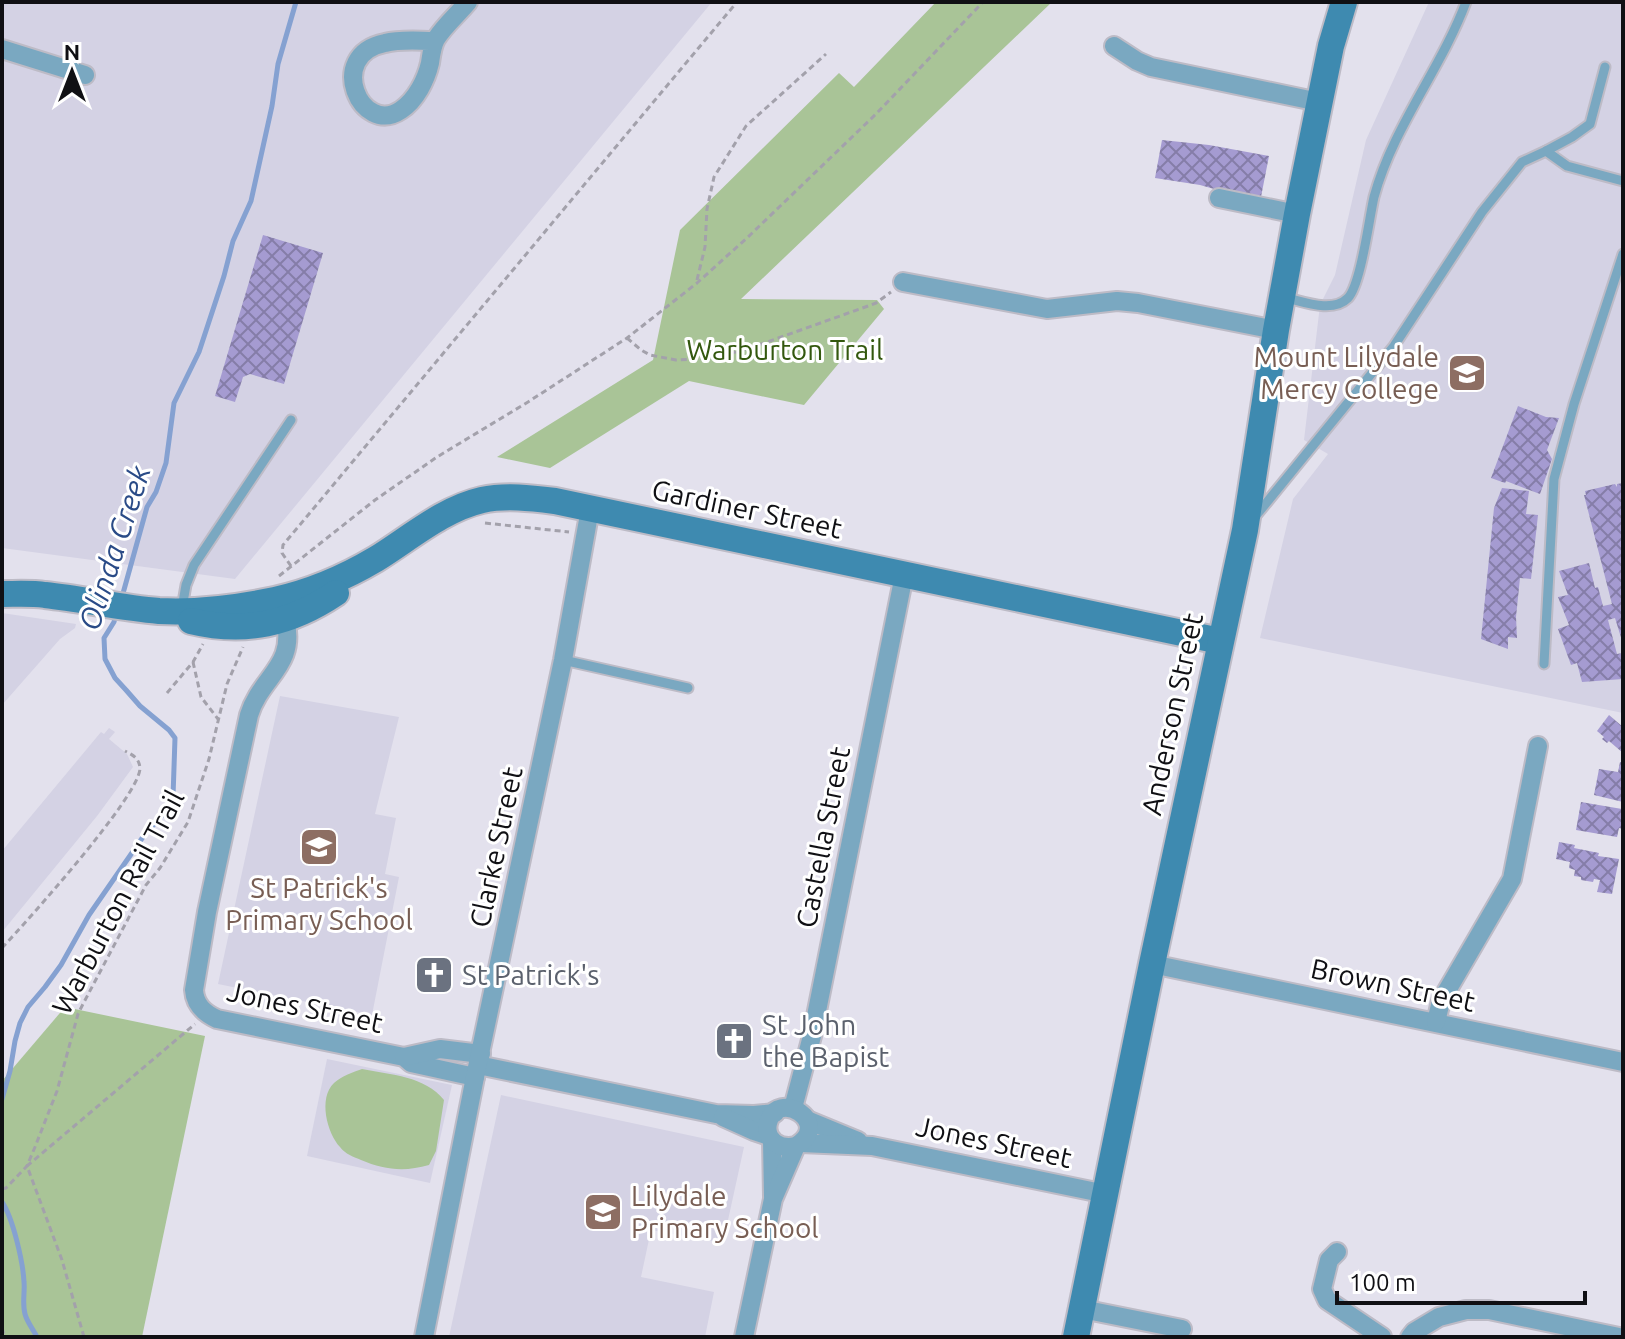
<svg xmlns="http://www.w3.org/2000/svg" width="1625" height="1339" viewBox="0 0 1625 1339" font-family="Ubuntu,sans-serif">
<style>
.built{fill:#d4d2e4}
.park{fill:#a9c497}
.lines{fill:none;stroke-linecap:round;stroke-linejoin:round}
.stream{stroke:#85a1d1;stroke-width:5}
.building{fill:url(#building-cross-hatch)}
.service-casing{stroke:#bdbbc6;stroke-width:13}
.minor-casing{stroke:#bdbbc6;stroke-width:22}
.secondary-casing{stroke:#bdbbc6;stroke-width:30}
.path{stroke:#a3a1ab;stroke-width:3;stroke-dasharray:6 4;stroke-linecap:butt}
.service{stroke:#7aa8c1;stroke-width:9}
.minor{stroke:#7aa8c1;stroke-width:18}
.secondary{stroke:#3e8ab0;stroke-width:26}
.labels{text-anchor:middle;stroke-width:6;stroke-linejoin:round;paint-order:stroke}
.park-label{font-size:28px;fill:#33580e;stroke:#fff}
.education-label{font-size:28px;fill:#785e54;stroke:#fff;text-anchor:end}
.street-label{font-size:28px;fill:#101014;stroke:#fff}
.worship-label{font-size:28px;fill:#5b616d;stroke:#fff;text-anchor:start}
.water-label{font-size:30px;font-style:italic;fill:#2a4b87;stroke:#fff}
</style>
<defs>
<pattern id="building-cross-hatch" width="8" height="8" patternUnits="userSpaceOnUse" patternTransform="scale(2)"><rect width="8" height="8" fill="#a59bd1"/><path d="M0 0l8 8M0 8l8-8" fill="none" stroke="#857da8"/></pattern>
</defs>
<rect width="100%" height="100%" fill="#e3e1ed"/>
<g class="built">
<path d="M2 2H712L235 579 2 548Z"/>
<path d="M1429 2H1623V713L1260 638 1293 499 1328 454 1304 440 1320 305 1335 275 1366 140Z"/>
<path d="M2 613 76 624 75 628 60 639 2 705Z"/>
<path d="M280 696 399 717 375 814 396 818 385 874 399 877 372 1015 218 984Z"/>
<path d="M109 728 115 732 109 739 127 754 133 767 97 816 2 932V851L101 732 104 734Z"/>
<path d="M327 1059 452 1085 430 1183 307 1156Z"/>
<path d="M501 1095 744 1147 723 1243 651 1230 641 1277 714 1292 705 1337H449Z"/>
</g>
<g class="park">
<path d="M936 2H1052L741 299 877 300 884 309 804 405 689 381 550 468 497 457 653 360 680 230 839 73 854 87Z"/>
<path d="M65 1007 205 1036 142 1337H2V1081Z"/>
<path d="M362 1069C391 1075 425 1076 444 1100L436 1151 429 1165C405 1172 384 1170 361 1160 354 1157 345 1154 340 1147 327 1133 318 1098 334 1083 342 1076 353 1072 362 1069Z"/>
</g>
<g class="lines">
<g class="stream">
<path d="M122 597 147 507 156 492 166 463 174 403 199 352 224 276 233 241 251 201 272 106 278 64 296 2"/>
<path d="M2 1099 10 1071 15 1041 20 1023 28 1007 45 987 61 965 89 915 145 834 170 807 173 797 175 738 169 730 140 706 126 690 115 678 105 659 104 638 114 622 116 614"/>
<path d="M2 1202C13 1218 23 1262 24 1282 25 1293 22 1303 25 1314 27 1322 33 1329 37 1337"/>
</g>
</g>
<g class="building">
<path d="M1162 140 1209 145 1269 156 1260 202 1200 185 1155 178Z"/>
<path d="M263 235 323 253 284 384 250 374 243 377 235 402 215 396Z"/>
<path d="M1518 406 1546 417 1559 418 1547 450 1552 459 1540 494 1506 481 1505 483 1491 478Z"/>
<path d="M1623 483V644L1615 618 1608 620 1617 654 1622 653 1623 658V679L1582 682 1577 663 1571 665 1558 629 1569 625 1558 597 1568 595 1559 571 1589 563 1595 588 1598 587 1603 606 1612 604 1584 495H1586L1585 491 1615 484 1617 487V484Z"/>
<path d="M1502 488 1529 491 1526 514 1538 515 1531 579 1520 578 1516 617 1517 638 1508 637V649L1481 639 1494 508Z"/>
<path d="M1609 715 1623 727V753L1609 741 1607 743 1602 739 1604 737 1597 731Z"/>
<path d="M1620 762 1623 763V802L1594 795 1599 769 1618 772Z"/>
<path d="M1581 802 1622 809 1623 829 1619 828 1617 837 1576 830Z"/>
<path d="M1559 842 1575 845 1574 848 1599 853 1598 856 1619 859 1612 894 1597 892 1600 880 1594 879 1593 882 1581 880V877L1574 876 1575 870 1569 868 1570 862 1556 859Z"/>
</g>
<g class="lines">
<g class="service-casing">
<g id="service">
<path d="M1546 151 1567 166 1623 181"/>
<path d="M1283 297C1302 301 1332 314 1348 298 1361 284 1369 219 1374 197 1393 127 1441 69 1466 2"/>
<path d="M1254 518 1394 346 1482 212 1522 162 1546 151 1572 137 1590 124 1605 67"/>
<path d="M182 608 186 585 194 565 291 420"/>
<path d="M563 660 688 688"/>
<path d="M1544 664 1554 479 1574 404 1623 254"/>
</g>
</g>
<g class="minor-casing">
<g id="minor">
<path d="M434 41C418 41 401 39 385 43 325 55 361 137 401 110 416 100 426 80 430 63 431 56 432 46 436 39 444 26 458 14 468 2"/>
<path d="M1114 46 1137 61 1151 67 1319 102"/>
<path d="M2 49 85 75"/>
<path d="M1219 198 1297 214"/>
<path d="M903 282 1047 309 1117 301 1138 303 1276 330"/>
<path d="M285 619C297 666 261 676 249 715L207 912 194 990C195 1005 204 1013 217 1019L404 1057 411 1063 475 1077"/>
<path d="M1152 964 1623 1062"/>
<path d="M1436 1022 1441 1001 1512 879 1538 746"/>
<path d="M404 1057 440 1049 481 1054"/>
<path d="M478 1065 716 1114 754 1115 775 1113"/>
<path d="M793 1108 812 1036 904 575"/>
<path d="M723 1117 754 1131 769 1136"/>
<path d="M807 1120 858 1141"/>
<path d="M772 1140 773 1196"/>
<path d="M801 1143 872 1146 1106 1194"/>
<path d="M1337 1252 1329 1260 1322 1289 1327 1300 1382 1337"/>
<path d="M1082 1309 1182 1329"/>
<path d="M424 1337 475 1077 563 660 590 509"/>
<path d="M744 1337 773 1199 796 1146C834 1123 777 1087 768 1123 764 1141 781 1150 796 1146"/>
<path d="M1410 1337 1414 1332 1439 1317 1466 1310H1489L1619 1337"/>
</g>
</g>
<g class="secondary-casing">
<g id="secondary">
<path d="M2 594C16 594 31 593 45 595 83 599 121 608 159 611 198 613 237 608 275 600 311 592 344 578 376 559 410 538 443 509 482 500 506 495 531 498 555 501L1220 641"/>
<path d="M191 621C245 634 290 624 336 593"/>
<path d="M1076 1337 1152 964 1245 530 1276 330 1297 214 1331 46 1344 2"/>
</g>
</g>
<g class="path">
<path d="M697 280 705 247 707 209 714 177 746 126 826 54"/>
<path d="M627 338 641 350 650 355 676 360 715 358 756 346 868 306 876 303 891 292"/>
<path d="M485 523 569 532"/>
<path d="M291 566 282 553 283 545 737 2"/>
<path d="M279 576 375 500 437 457 528 402 627 338 697 283 748 237 876 114 983 2"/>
<path d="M193 662 201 697 218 719"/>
<path d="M167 693 193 662 203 644"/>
<path d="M2 948C26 922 140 796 140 768 139 758 133 755 125 751"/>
<path d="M2 1189 6 1188 27 1166 35 1147 57 1091 78 1014 83 1004 146 885 160 868 188 822 209 759 227 684 243 647"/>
<path d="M2 1328 5 1337"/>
<path d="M84 1337 62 1260 27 1166 195 1024"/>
</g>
<use href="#service" class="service"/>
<use href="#minor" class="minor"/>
<use href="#secondary" class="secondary"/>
</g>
<defs>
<g id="school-square" transform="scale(2)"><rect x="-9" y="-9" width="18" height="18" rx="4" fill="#8d6e63" stroke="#fff"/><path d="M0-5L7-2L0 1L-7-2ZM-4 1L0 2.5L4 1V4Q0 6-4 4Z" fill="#fff"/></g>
<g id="church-square" transform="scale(2)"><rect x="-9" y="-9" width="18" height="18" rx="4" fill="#6b7280" stroke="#fff"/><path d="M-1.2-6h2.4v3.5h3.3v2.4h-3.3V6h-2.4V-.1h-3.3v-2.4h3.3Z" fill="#fff"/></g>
</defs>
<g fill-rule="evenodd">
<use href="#school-square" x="1467" y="373"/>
<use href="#school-square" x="319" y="847"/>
<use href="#church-square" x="434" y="975"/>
<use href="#church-square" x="734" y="1041"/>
<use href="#school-square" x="603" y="1212"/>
</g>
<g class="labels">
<g class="park-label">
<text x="785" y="360">Warburton Trail</text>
</g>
<g class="education-label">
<text x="1439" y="367">Mount Lilydale<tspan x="1439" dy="32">Mercy College</tspan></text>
<text x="319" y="898" text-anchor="middle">St Patrick's<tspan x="319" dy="32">Primary School</tspan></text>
<text x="631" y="1206" text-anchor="start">Lilydale<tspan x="631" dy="32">Primary School</tspan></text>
</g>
<g class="street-label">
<text transform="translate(747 509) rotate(12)" y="10">Gardiner Street</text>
<text transform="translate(1172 714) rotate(-78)" y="10">Anderson Street</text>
<text transform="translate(823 837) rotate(-79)" y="10">Castella Street</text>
<text transform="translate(496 847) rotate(-78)" y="10">Clarke Street</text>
<text transform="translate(118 902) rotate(-62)" y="10">Warburton Rail Trail</text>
<text transform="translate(1393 985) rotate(12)" y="10">Brown Street</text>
<text transform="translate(305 1007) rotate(12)" y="10">Jones Street</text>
<text transform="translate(994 1142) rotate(12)" y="10">Jones Street</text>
</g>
<g class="worship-label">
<text x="462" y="985">St Patrick's</text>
<text x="762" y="1035">St John<tspan x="762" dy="32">the Bapist</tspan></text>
</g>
<g class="water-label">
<text transform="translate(115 548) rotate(-72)" y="10">Olinda Creek</text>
</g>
</g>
<rect width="1625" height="1339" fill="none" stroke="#101014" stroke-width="8"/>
<g transform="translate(72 72)" stroke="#ffffff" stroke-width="6" paint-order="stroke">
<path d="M0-6L14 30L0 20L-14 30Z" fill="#101014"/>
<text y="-12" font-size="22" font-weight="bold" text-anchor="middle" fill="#101014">N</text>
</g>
<path d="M1337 1291v12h248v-12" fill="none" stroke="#101014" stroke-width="4"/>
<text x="1349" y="1291" font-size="24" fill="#101014" stroke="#ffffff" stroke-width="6" paint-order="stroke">100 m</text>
</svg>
